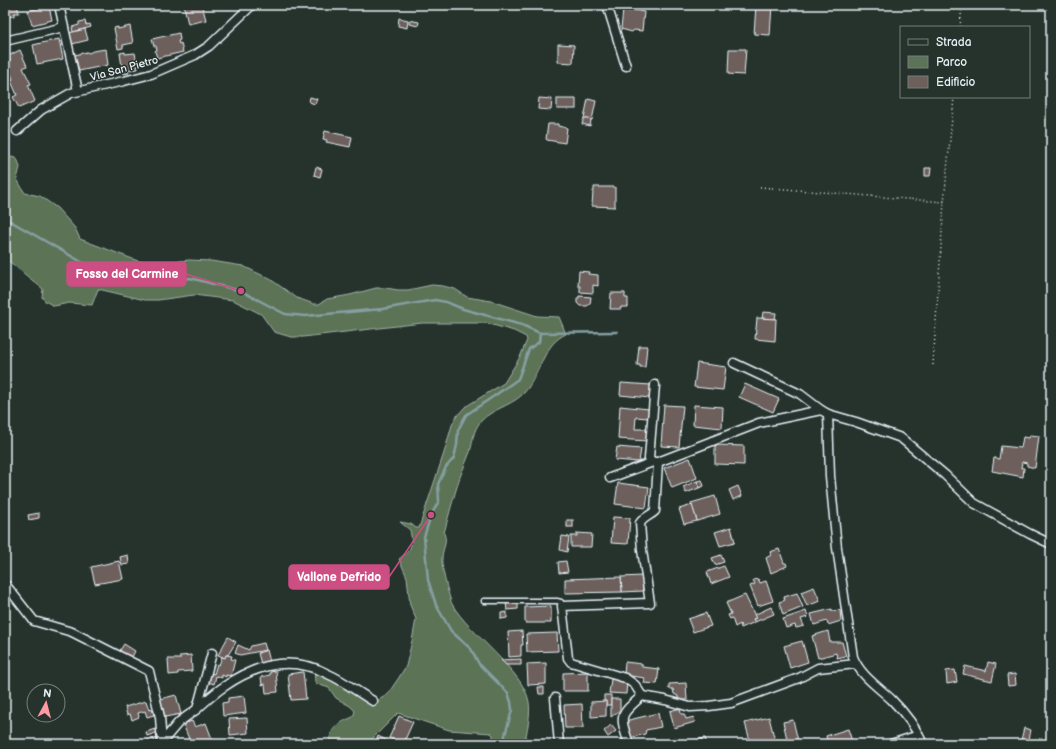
<svg xmlns="http://www.w3.org/2000/svg" width="1056" height="749" viewBox="0 0 1056 749" font-family="'Balsamiq Sans',sans-serif">
<style>
.green{fill:#5c7357;stroke:#a2b2a8}
.lines{fill:none;stroke-linecap:round;stroke-linejoin:round}
.stream{stroke:#869fa2;stroke-width:2.5}
.building{fill:#6d605b;stroke:#e8f1f8}
.lane-casing{stroke:#e8f1f8;stroke-width:7}
.street-casing{stroke:#e8f1f8;stroke-width:11}
.path{stroke:#e8f1f8;stroke-width:1.5;stroke-dasharray:1 3;stroke-linecap:butt}
.lane{stroke:#26332d;stroke-width:4}
.street{stroke:#26332d;stroke-width:8}
.labels{text-anchor:middle;stroke-width:3;stroke-linejoin:round;paint-order:stroke}
.street-label{font-size:11px;fill:#e8f1f8;stroke:#26332d}
.leader{fill:none;stroke:#cc4e82;stroke-width:1.5}
.callout-dot{fill:#cc4e82;stroke:#26332d;stroke-width:1.5}
.callout{fill:#cc4e82;stroke:#cc4e82;stroke-width:1.5}
.callout-label{font-size:12px;text-anchor:middle;font-weight:bold;fill:#fff}
</style>
<rect width="100%" height="100%" fill="#26332d"/>
<filter id="ink" filterUnits="userSpaceOnUse"><feTurbulence type="fractalNoise" baseFrequency=".025" numOctaves="2"/><feDisplacementMap in="SourceGraphic" scale="8" xChannelSelector="R" yChannelSelector="G"/><feConvolveMatrix kernelMatrix="1 2 1 2 8 2 1 2 1" color-interpolation-filters="sRGB"/></filter>
<g filter="url(#ink)">
<path class="green" d="M10 157 16 158 18 161 20 167 17 179 23 190 25 193 40 196 57 208 75 228 80 239 138 261 154 264 189 260 211 261 243 266 270 279 297 298 314 304H319L327 299 350 295 376 288H386L398 290H408L432 285 443 286 455 289 467 297 491 301 537 316 559 317 566 334C545 343 540 371 528 388 517 405 494 407 481 421 472 432 474 439 470 452 467 460 463 469 460 477 454 496 449 514 444 533 448 544 442 548 442 559 441 567 449 597 452 604 469 634 524 671 529 702 531 714 527 732 524 744H493V735L491 733 449 730 398 713 367 744H329C330 727 339 723 353 717L355 711 350 706 336 698 329 688 317 684 315 682 314 670 375 702 387 695 398 679 406 666 412 641 416 619 410 605 407 577 399 559C412 549 413 546 410 530L400 522 411 524 416 528H419L444 453 452 425 456 417 465 407 504 383 520 357 527 340 526 337 514 331 486 323H422L303 337H291L274 332 261 314 233 300 194 295 158 300H145L98 289 92 305 69 303 54 306 45 301 42 297 43 289 5 258V159Z"/>
<g class="lines">
<g class="stream">
<path d="M5 218 92 268 135 283 190 278 241 291 285 314 305 316 382 309 435 300 446 302 463 309 522 325 540 333 617 332"/>
<path d="M504 744 505 735 512 710 511 702 508 693 479 664 471 649 451 631 436 605 428 580 424 537 431 515 439 501 438 484 446 467 454 458 457 445 458 430 466 415 497 394 518 379 529 349 539 342 540 333"/>
</g>
</g>
<g class="building">
<path d="M5 5H17L19 13H14V16L5 17Z"/>
<path d="M187 5H202L206 20 188 24 184 6Z"/>
<path d="M756 5H772L770 35 754 34Z"/>
<path d="M49 6 52 20 32 25 28 11Z"/>
<path d="M630 9 644 12 642 31 634 30 632 32 621 29 623 10 630 11Z"/>
<path d="M399 18 408 20 407 28 398 26Z"/>
<path d="M409 20 419 22 418 26 409 24Z"/>
<path d="M85 21 86 25 90 24 91 27 73 32 72 27 79 25V22Z"/>
<path d="M130 26 133 43 123 45V48L118 49 114 28 118 27V29Z"/>
<path d="M85 29 88 40 72 44 69 33Z"/>
<path d="M179 33 180 40 178 41 179 44 181 43 183 52 157 58 155 51 157 50 156 46H154L152 39Z"/>
<path d="M59 39 63 59 37 64 33 45Z"/>
<path d="M558 44 574 45 573 63 558 62Z"/>
<path d="M106 49 108 65 79 71 75 55 87 52 89 53 93 51Z"/>
<path d="M729 49H746L744 75 728 74Z"/>
<path d="M20 50 27 66 23 68 31 84 28 85 35 101 19 108 13 97 17 95 11 81 13 79 6 63 10 61 8 56Z"/>
<path d="M125 52V54L135 53 138 69 128 70 129 73 123 74 120 53Z"/>
<path d="M310 97 317 99 315 104 309 102Z"/>
<path d="M539 98 552 99 551 110 538 109Z"/>
<rect x="557" y="99" width="19" height="10"/>
<path d="M588 99 596 101 592 120 584 118Z"/>
<path d="M584 118 591 120 590 126 582 124Z"/>
<path d="M548 124H558V126L567 128 565 143 547 140 546 139Z"/>
<path d="M325 131 352 137 350 147 326 142 327 140 323 139Z"/>
<path d="M316 167 322 169 320 177 314 175Z"/>
<path d="M925 168H931L930 176H925Z"/>
<path d="M594 187H615V207L592 206 593 191H594Z"/>
<path d="M579 271 589 272 588 274 598 275V286L593 285V293L580 292V286H578Z"/>
<path d="M611 293H625V298H628V307H621V309H610Z"/>
<path d="M579 296 591 297 590 304 587 306H580L577 303V298H579Z"/>
<path d="M763 312 776 313 775 319 762 318Z"/>
<path d="M757 318 776 319 775 341 755 339Z"/>
<path d="M639 346H647L645 367H640V365H637Z"/>
<path d="M697 363 726 367 723 390 694 387Z"/>
<path d="M621 383 651 385 650 398 620 395Z"/>
<path d="M745 384 779 399 773 412 739 397Z"/>
<path d="M664 405 683 406 679 447 661 446Z"/>
<path d="M694 405 723 407 722 428 693 425Z"/>
<path d="M620 406 649 409 648 418 636 417 635 429H648L647 441 618 439Z"/>
<path d="M1030 435 1039 436 1035 468 1027 466V463L1022 462 1021 468H1024L1023 477 992 471 994 458 999 459 1001 446 1021 448 1023 437 1029 438Z"/>
<path d="M715 445 744 446V465L715 464Z"/>
<path d="M617 447 641 449 639 462 615 460Z"/>
<path d="M690 458 697 478 672 488 664 468Z"/>
<path d="M702 480 704 486 699 488 697 481Z"/>
<path d="M697 481 699 488 686 493 683 487Z"/>
<path d="M618 483 649 487 646 508 615 504Z"/>
<path d="M738 486 742 496 733 500 729 490Z"/>
<path d="M715 496 720 514 697 521 691 503Z"/>
<path d="M692 505 697 521 684 524 679 509Z"/>
<path d="M39 513V518L29 520 28 515Z"/>
<path d="M613 517 630 518 628 544 611 543Z"/>
<rect x="567" y="520" width="6" height="7"/>
<path d="M731 527 735 542 720 546 715 532Z"/>
<path d="M577 533 592 534 591 547H571V536H577Z"/>
<path d="M562 536 569 537 567 552 560 550Z"/>
<path d="M779 549 784 563H786L787 566 771 573 766 558 771 555 770 552Z"/>
<path d="M128 555 129 564 122 565 120 557Z"/>
<path d="M721 555 724 562 715 565 712 558Z"/>
<path d="M119 561 123 579 95 584 91 567Z"/>
<path d="M566 561 568 572 559 573 558 562Z"/>
<path d="M724 566 729 577 711 584 707 572Z"/>
<path d="M642 576 643 591 622 592 621 577Z"/>
<path d="M621 577 622 592 565 593V579Z"/>
<path d="M758 579 760 583 766 581 773 601 758 606 750 586 755 584 753 580Z"/>
<path d="M814 587 820 601 807 606 801 592Z"/>
<path d="M797 593 803 607 783 615 779 602 785 600 784 597Z"/>
<path d="M745 595 756 618 753 619 755 622 741 628 740 624 735 627 732 618 730 619 728 615 731 614 726 603Z"/>
<path d="M506 603H518V609L507 610Z"/>
<path d="M551 606V623H525V607Z"/>
<path d="M771 607 774 614 755 622 753 619 756 618 754 615Z"/>
<path d="M832 609V611L840 610 841 621 828 625 827 621 814 625 811 614Z"/>
<path d="M806 611 808 617 801 619 804 626 796 628 795 625 786 628 783 619Z"/>
<path d="M507 612V618L501 619V613Z"/>
<path d="M706 613 711 626 693 632 688 619Z"/>
<path d="M522 631 523 645H521V656L509 657 508 632Z"/>
<path d="M828 631 830 642H842L846 656 837 658 836 653 818 658 812 636Z"/>
<path d="M557 633 558 651 527 652 526 634Z"/>
<path d="M228 637 236 642 228 655H226L225 658 218 655Z"/>
<path d="M802 641 808 662 790 668 784 646Z"/>
<path d="M264 643 266 650 240 655 235 653 238 645 249 650 251 646Z"/>
<path d="M124 644 135 651 131 659 119 652Z"/>
<path d="M267 650 270 662 261 664 258 653Z"/>
<path d="M191 655 192 671 178 672V674L169 675 168 659H180V656Z"/>
<path d="M226 655 232 656 231 659 235 660 231 676 226 675V677L222 675V678L216 676 214 684 208 682 211 673 214 674 217 664 219 665 222 657 225 658Z"/>
<path d="M521 659V665H506L501 660Z"/>
<path d="M625 662 642 664V667L659 669 657 684 644 683 645 678 624 675Z"/>
<path d="M988 662 996 664 992 681 963 674 965 666 986 671Z"/>
<path d="M546 663V684L528 685 527 664Z"/>
<path d="M955 670 957 682 947 684 946 671Z"/>
<path d="M276 671 278 692 266 693 265 684 262 685 261 677 270 675V672Z"/>
<path d="M303 672 306 699 291 700 288 674Z"/>
<path d="M588 672V691H563V673Z"/>
<path d="M1015 674 1016 685 1008 686 1007 675Z"/>
<path d="M611 679 627 681 626 694 609 693Z"/>
<path d="M686 683 687 700H678V696L674 694 673 689H669V684Z"/>
<path d="M538 687H544V694H539Z"/>
<path d="M176 695 181 714 165 717 160 699Z"/>
<path d="M604 695H611V705H606V701H604Z"/>
<path d="M244 696 246 713 223 716 222 703 228 702V698Z"/>
<path d="M611 699H620V710L611 717Z"/>
<path d="M146 701 149 710 152 709 154 715 147 717 145 711 138 713 139 717 132 720 130 714 127 715 125 707Z"/>
<path d="M606 701V716L591 717V702Z"/>
<path d="M582 704 583 728H565L564 705Z"/>
<path d="M680 708 681 714H684L686 719 694 717 695 722 674 728 670 711Z"/>
<path d="M658 713 661 727 646 730 645 734 630 738 625 721Z"/>
<path d="M399 716 413 722 403 744 389 738Z"/>
<path d="M769 717 775 741 762 744H751L745 723Z"/>
<path d="M247 718 248 733 230 735 229 719Z"/>
<path d="M793 720 798 741 788 743 783 722Z"/>
<path d="M192 721 195 727 206 723 214 744H191L183 724Z"/>
<path d="M611 725 616 731 608 737 604 731Z"/>
<path d="M1024 728 1031 730 1028 744H1020Z"/>
<path d="M155 729 156 733 147 736 146 732Z"/>
<path d="M848 729 853 744H828L826 736Z"/>
<path d="M378 736 394 744H374Z"/>
<path d="M676 738 678 744H667L666 740Z"/>
<path d="M705 738 707 744H696L695 740Z"/>
<path d="M154 739 155 744H145L144 741Z"/>
</g>
<g class="lines">
<g class="lane-casing">
<path id="lane" d="M484 601H557L561 602 562 606"/>
</g>
<g class="street-casing">
<g id="street">
<path d="M59 5 78 91"/>
<path d="M607 5 626 66"/>
<path d="M5 41 64 27"/>
<path d="M17 131 41 110 71 93 124 81 151 74 195 55 209 46 252 5"/>
<path d="M734 363 800 394 821 410"/>
<path d="M655 385 649 458 653 462H658L759 423 821 410 828 414"/>
<path d="M610 478 653 462"/>
<path d="M5 584 34 621 72 632 149 671 160 717 162 744"/>
<path d="M642 696 635 685 625 678 571 662 568 658 562 606 650 603 642 550 640 523C644 517 650 516 655 511L658 462"/>
<path d="M555 698 559 744"/>
<path d="M197 709C206 701 215 692 225 686 257 664 292 655 328 674 344 681 358 692 373 701"/>
<path d="M162 742 179 722 197 709 212 653"/>
<path d="M629 744C620 716 618 716 642 696L665 700 690 707 709 706 731 703 799 678 818 668 856 664"/>
<path d="M891 744 919 735"/>
<path d="M923 744C916 727 904 712 891 699 877 686 860 675 853 657L837 548 830 476 828 414 856 422 901 438 945 475 974 503 1030 534 1051 544"/>
</g>
</g>
<g class="path">
<path d="M960 27 962 5"/>
<path d="M760 187 944 202"/>
<path d="M933 365 944 202 954 97"/>
</g>
<use href="#lane" class="lane"/>
<use href="#street" class="street"/>
</g>
</g>
<g class="labels">
<g class="street-label">
<text transform="translate(124 68) rotate(-15)" y="4">Via San Pietro</text>
</g>
</g>
<path class="leader" d="M241 291L186 274M431 515L389 577"/>
<g class="callout-dot">
<circle cx="241" cy="291" r="4"/>
<circle cx="431" cy="515" r="4"/>
</g>
<g class="callout">
<rect x="67" y="262" width="119" height="24" rx="4"/>
<rect x="289" y="565" width="100" height="24" rx="4"/>
</g>
<g class="callout-label">
<text x="127" y="278">Fosso del Carmine</text>
<text x="339" y="581">Vallone Defrido</text>
</g>
<rect width="1056" height="749" fill="none" stroke="#26332d" stroke-width="20"/>
<rect x="10" y="10" width="1036" height="729" fill="none" stroke="#e8f1f8" stroke-width="1.5" filter="url(#ink)"/>
<rect x="900" y="26" width="130" height="72" fill="#26332d" stroke="#747f7e"/>
<rect x="908" y="39" width="20" height="6" fill="#26332d" stroke="#747f7e"/>
<text x="936" y="46" font-size="12" fill="#e8f1f8">Strada</text>
<rect x="908" y="56" width="20" height="12" fill="#5c7357" stroke="#747f7e"/>
<text x="936" y="66" font-size="12" fill="#e8f1f8">Parco</text>
<rect x="908" y="76" width="20" height="12" fill="#6d605b" stroke="#747f7e"/>
<text x="936" y="86" font-size="12" fill="#e8f1f8">Edificio</text>
<g transform="translate(46 703) rotate(7)"><circle r="19" fill="#26332d" stroke="#747f7e"/>
<path d="M0-3L7 15L0 10L-7 15Z" fill="#ff9aa2"/>
<text y="-6" font-size="11" font-weight="bold" text-anchor="middle" fill="#e8f1f8">N</text>
</g>
</svg>
